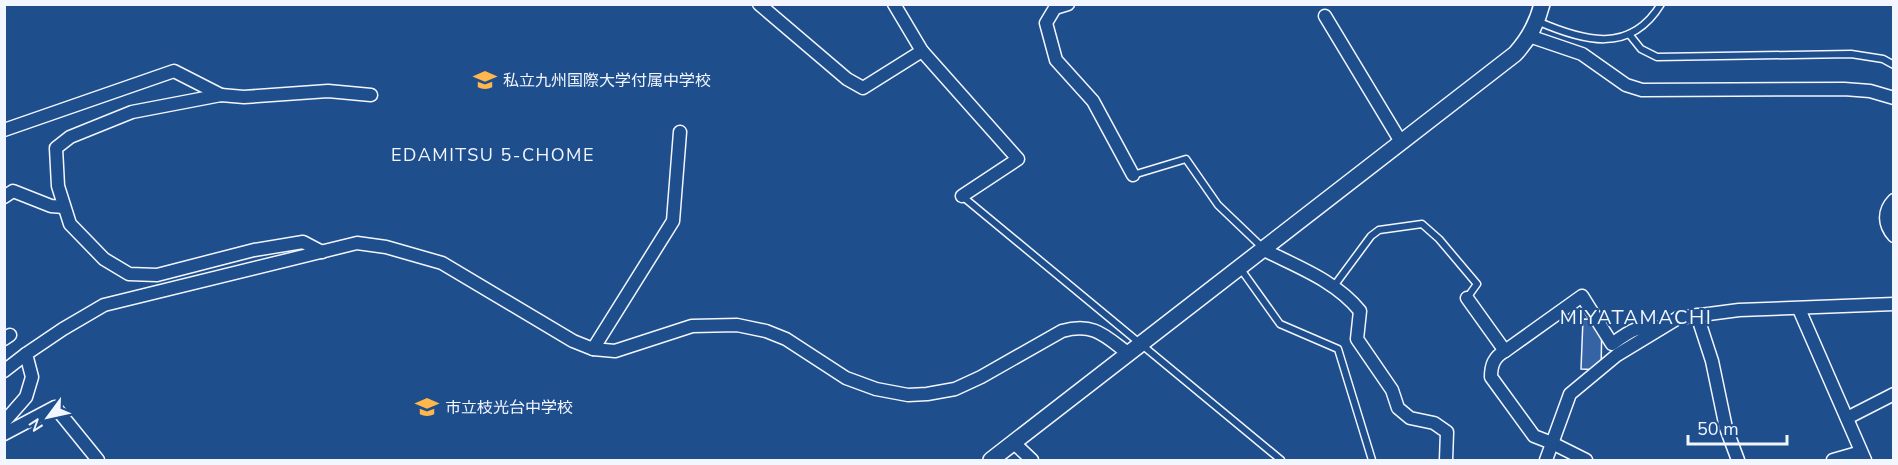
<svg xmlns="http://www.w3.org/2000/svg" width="1898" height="465" viewBox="0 0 1898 465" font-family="'Nunito Sans','Noto Sans JP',sans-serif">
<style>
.building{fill:#3563a3;stroke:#f2f6ff;stroke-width:1.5}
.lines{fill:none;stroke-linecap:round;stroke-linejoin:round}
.service-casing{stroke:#f2f6ff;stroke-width:9}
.minor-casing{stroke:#f2f6ff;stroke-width:15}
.tertiary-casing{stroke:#f2f6ff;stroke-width:18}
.service{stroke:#1f4e8c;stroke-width:6}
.minor{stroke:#1f4e8c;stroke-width:12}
.tertiary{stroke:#1f4e8c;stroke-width:15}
.labels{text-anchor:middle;stroke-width:4.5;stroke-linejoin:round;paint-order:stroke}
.poi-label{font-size:16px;fill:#f2f6ff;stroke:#1f4e8c;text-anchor:start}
.neighbourhood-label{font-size:18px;letter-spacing:1.5px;fill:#f2f6ff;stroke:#1f4e8c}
.quarter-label{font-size:20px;letter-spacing:1.5px;fill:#f2f6ff;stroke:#1f4e8c}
</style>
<rect width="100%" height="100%" fill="#1f4e8c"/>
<path class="building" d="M1583 319 1602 320 1601 370 1581 369Z"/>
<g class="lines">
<g class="service-casing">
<g id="service">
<path d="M1537 21C1583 41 1630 55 1661 4"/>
<path d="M1629 34 1641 49 1657 57 1851 54 1883 59 1894 65"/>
<path d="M1133 175 1186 159 1218 205 1264 249"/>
<path d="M962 196 1281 460"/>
<path d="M1240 268 1280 324 1338 349 1372 460"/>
<path d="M1334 286 1371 236 1379 230 1422 224 1439 239 1477 284 1467 298"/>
</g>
</g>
<g class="minor-casing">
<g id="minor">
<path d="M759 4 847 79 863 88 922 51"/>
<path d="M894 4 922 51 1018 159 962 196"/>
<path d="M1068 4 1055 8 1046 23 1056 60 1093 101 1133 175"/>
<path d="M1325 16 1401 142"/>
<path d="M1529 36 1582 54 1626 85 1642 90 1844 89 1870 91 1894 98"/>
<path d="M4 130 174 71 221 95"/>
<path d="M4 197 13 191 51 206 64 207"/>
<path d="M1894 200C1883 211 1884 225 1894 236"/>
<path d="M1264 250C1298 267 1336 281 1360 311L1357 339 1392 390 1398 408 1410 418 1434 423 1447 432 1446 460"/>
<path d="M322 252 303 242 254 250 157 275 129 274 104 259 70 224 58 186 56 148 70 137 132 112 221 95 244 97 328 91 371 95"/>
<path d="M1467 298 1505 351 1582 296 1612 344C1630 331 1637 325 1661 328"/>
<path d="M1799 309 1865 460"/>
<path d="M1697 315 1712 361 1726 428 1738 460"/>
<path d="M4 339 10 335"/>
<path d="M593 349 673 221 680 132"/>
<path d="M1505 351C1494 357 1491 365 1491 377L1534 436 1552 443 1586 460"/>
<path d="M4 371 26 354"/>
<path d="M1847 418 1894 394"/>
<path d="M4 422 26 397 32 377 26 354 63 329 104 305 357 243 386 247 442 263 573 341 593 349 615 351 692 326 737 325 766 331 786 339 846 378 876 389 908 395 927 394 955 389 981 377 1062 331C1094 322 1105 336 1129 354"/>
<path d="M4 434 55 407 98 460"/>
<path d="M1014 443 1032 460"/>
<path d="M1546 460 1570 394 1617 355 1678 318 1739 310 1894 304"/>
<path d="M1833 460 1861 452"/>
</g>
</g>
<g class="tertiary-casing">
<path id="tertiary" d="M991 460 1515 54C1528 40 1537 24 1542 4"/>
</g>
<use href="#service" class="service"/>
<use href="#minor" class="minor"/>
<use href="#tertiary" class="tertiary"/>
</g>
<defs>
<g id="school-bare" transform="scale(1.8)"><path d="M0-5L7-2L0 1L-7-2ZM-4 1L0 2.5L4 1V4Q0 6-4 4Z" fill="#ffb74d" stroke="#1f4e8c" stroke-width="2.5" paint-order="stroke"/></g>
</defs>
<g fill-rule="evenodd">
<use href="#school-bare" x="485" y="80"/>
<use href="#school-bare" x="427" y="407"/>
</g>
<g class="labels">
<g class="poi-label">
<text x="503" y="86">私立九州国際大学付属中学校</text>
<text x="445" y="413">市立枝光台中学校</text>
</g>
<g class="neighbourhood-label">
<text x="493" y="161">EDAMITSU 5-CHOME</text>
</g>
<g class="quarter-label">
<text x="1636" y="324">MIYATAMACHI</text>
</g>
</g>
<rect width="1898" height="465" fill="none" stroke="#f2f6ff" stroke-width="12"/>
<g transform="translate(48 417) rotate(237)" stroke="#1f4e8c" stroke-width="4.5" paint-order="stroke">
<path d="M0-4.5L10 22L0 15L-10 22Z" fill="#f2f6ff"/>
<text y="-9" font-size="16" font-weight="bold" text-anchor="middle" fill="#f2f6ff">N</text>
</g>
<path d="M1688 435v9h99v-9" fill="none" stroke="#f2f6ff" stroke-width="3"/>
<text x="1697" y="435" font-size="18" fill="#f2f6ff" stroke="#1f4e8c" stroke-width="4.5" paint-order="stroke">50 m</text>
</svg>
